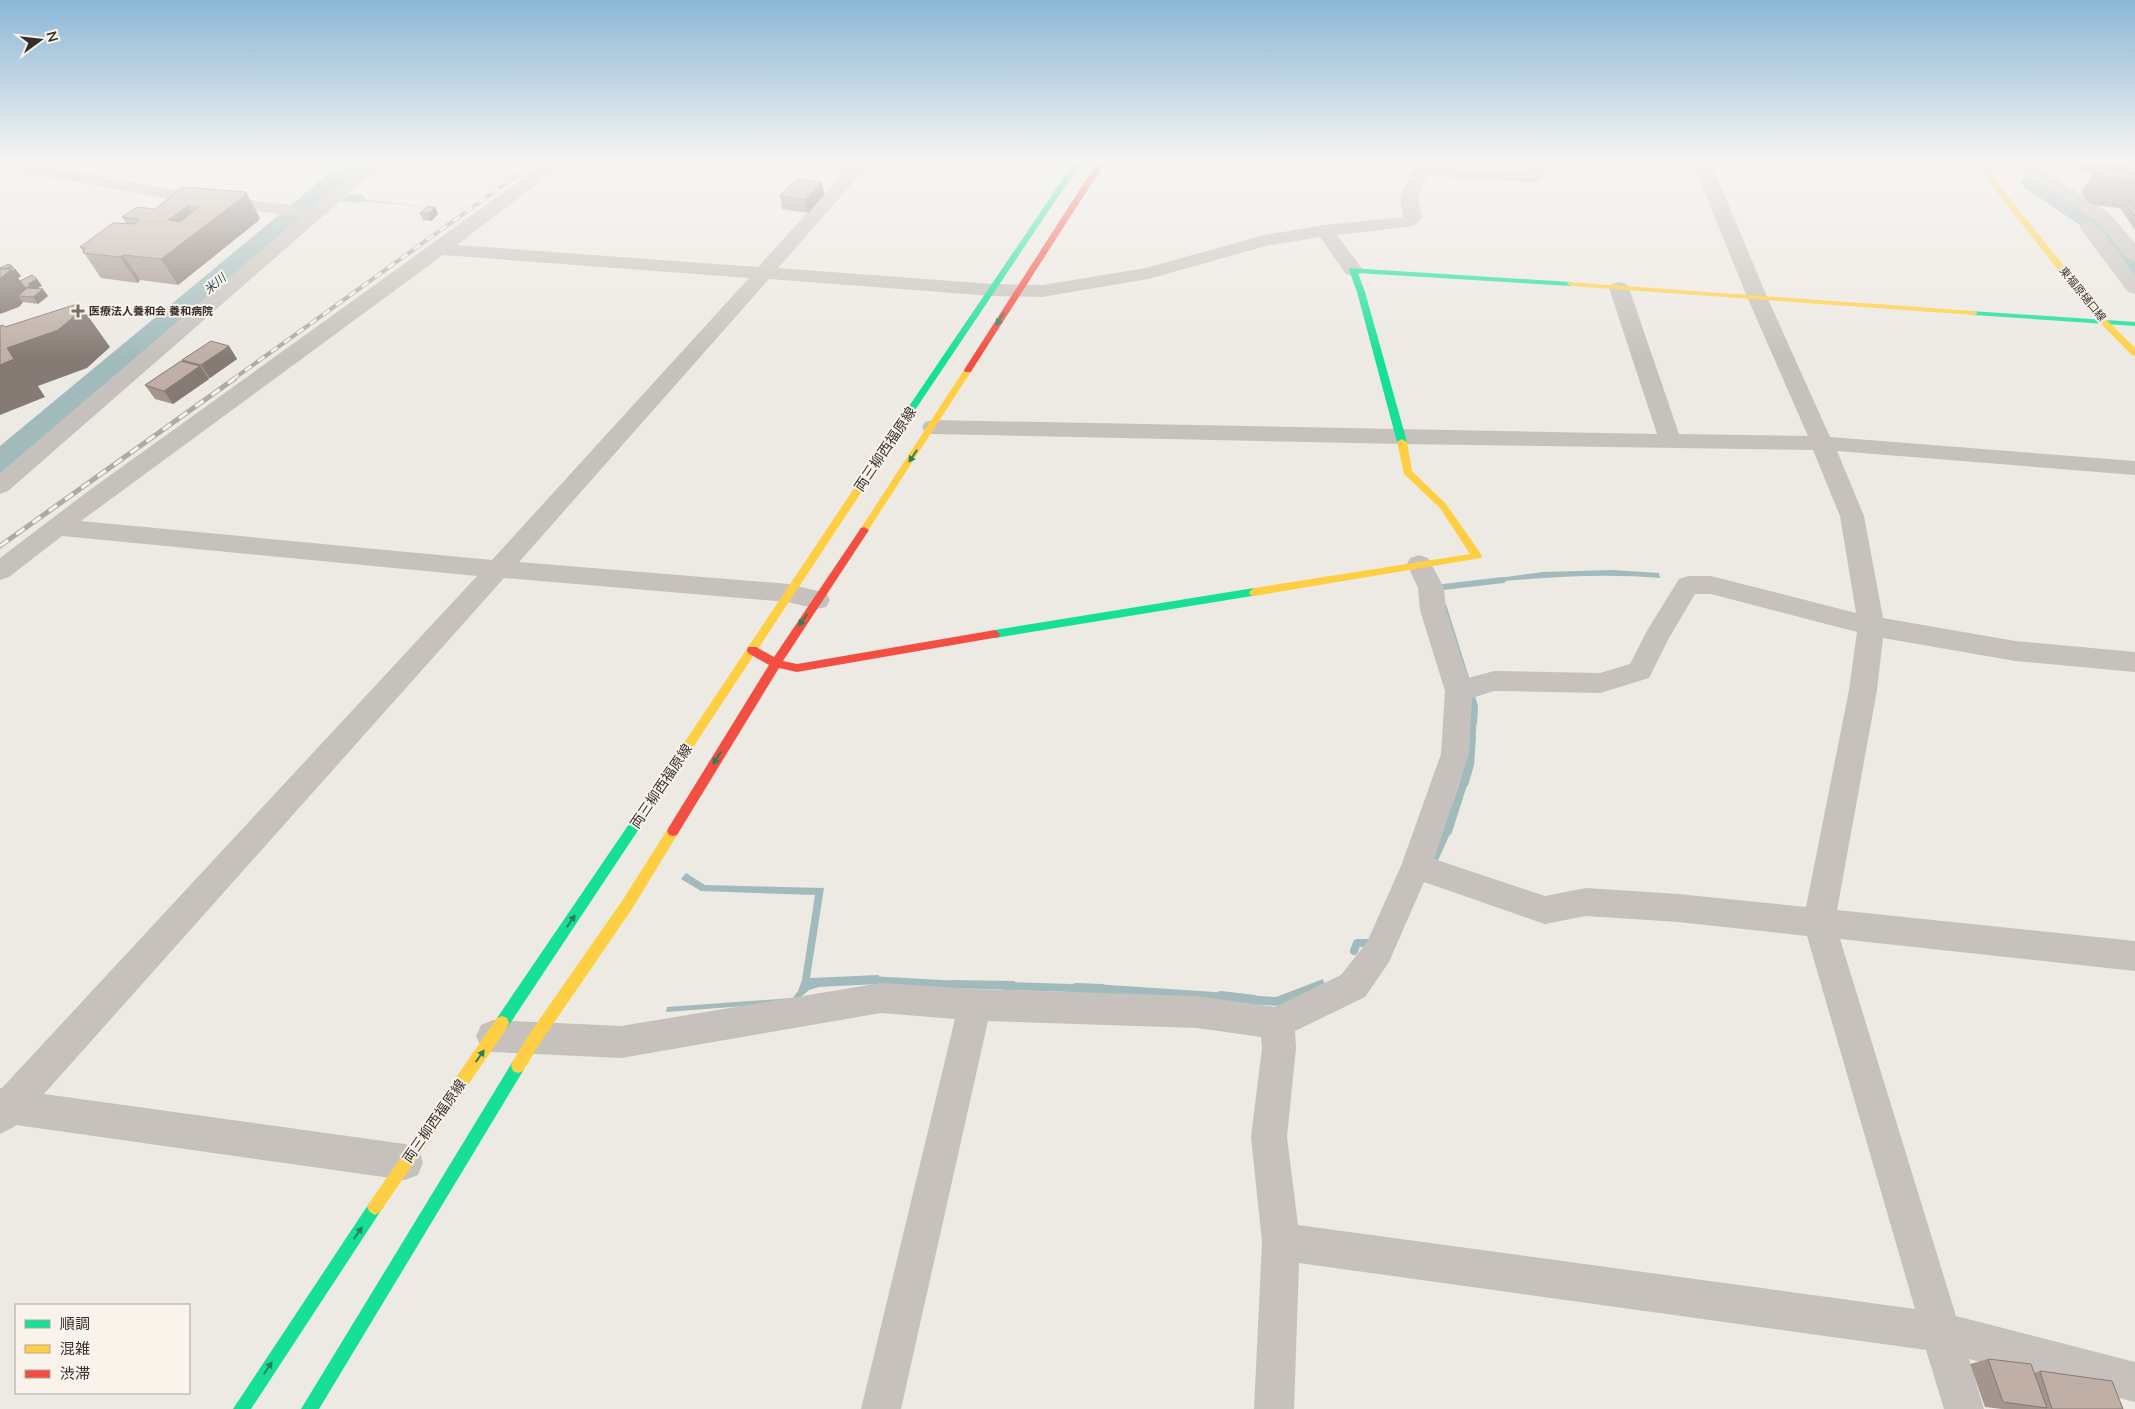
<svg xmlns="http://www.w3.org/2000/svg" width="2135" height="1409" viewBox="0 0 2135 1409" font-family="Mulish,'Noto Sans JP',sans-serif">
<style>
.water{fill:#a1bbbc}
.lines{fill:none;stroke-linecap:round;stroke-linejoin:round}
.stream-far2{stroke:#a1bbbc;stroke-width:6}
.stream-far1{stroke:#a1bbbc;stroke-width:8}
.stream{stroke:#a1bbbc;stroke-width:10}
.river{fill:#a1bbbc;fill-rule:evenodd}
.street{fill:#c6c1bc;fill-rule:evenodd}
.fast{fill:#16e098;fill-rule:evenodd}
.slow{fill:#ffcf43;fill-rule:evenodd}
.jam{fill:#f24e42;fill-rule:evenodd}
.rail-far1-casing{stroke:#aeaaa6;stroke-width:4}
.rail-casing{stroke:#aeaaa6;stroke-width:5}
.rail-far1{stroke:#f9f3eb;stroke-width:2.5;stroke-dasharray:8;stroke-linecap:butt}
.rail{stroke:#f9f3eb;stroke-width:3;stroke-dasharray:10;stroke-linecap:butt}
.wall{fill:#a4968f}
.shaded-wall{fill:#867a74}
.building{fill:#bfafa6;stroke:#867a74;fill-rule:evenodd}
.oneway{fill:#287f5c}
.poi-dot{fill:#77706b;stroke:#f9f3eb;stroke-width:2}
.labels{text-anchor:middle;stroke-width:4;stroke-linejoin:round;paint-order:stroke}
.far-street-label{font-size:11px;fill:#372f2a;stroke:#f9f3eb}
.far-poi-label{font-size:11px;font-weight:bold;fill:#372f2a;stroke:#f9f3eb;text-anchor:start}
.far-water-label{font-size:12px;font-style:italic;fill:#234e55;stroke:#f9f3eb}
.street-label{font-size:14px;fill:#372f2a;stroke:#f9f3eb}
</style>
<rect width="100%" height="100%" fill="#ede9e3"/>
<g class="water">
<path d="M350 194 363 195 366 200 451 209 363 201 356 203 341 201Z"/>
<path d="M1612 570 1659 573 1660 578C1604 573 1549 577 1493 582L1492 579 1543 572Z"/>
<path d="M1439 604H1446L1478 706 1477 724 1468 722Z"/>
<path d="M1468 734 1476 736 1474 765 1468 786 1460 784Z"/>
<path d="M1456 794 1463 798 1451 835 1442 831Z"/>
<path d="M686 873 705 885 824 888 810 978 879 975 878 984 819 987 809 990 795 1002 666 1012 667 1007 793 998 798 991 802 980 815 895 701 891 681 879Z"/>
<path d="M1323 979 1326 988 1280 1006 1245 1004 1244 995 1276 997Z"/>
<path d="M951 980 1015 981V990L952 988Z"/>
<path d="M1094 984 1230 993V1001L1093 993Z"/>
</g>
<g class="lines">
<path class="stream-far2" d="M1441 593 1440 589 1443 587 1503 580"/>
<g class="stream-far1">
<path d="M1471 745 1473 715"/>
<path d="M1457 803 1466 776"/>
<path d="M1431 866 1450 824"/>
<path d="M1354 951 1357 943H1374"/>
<path d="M869 980 960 985"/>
<path d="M1006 986 1102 989"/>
</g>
<g class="stream">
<path d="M1076 988 1102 989"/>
<path d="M1221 996 1254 1000"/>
</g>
<g class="river">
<path d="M344 161H375L371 167 14 475 0 479V446Z"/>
<path d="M2035 173 2045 176 2103 212 2135 252V283L2124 280 2081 226 2025 188 2020 182 2025 176Z"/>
</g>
<g class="street">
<path d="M0 161 32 163 38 161H59L57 165 52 167 180 191 311 208 367 161H386L8 491 0 494V473L300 217 180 201 0 168Z"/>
<path d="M547 161H567L457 245 758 267 845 171 773 166 767 165 765 161H872L778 268 993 284 1042 285 1146 268 1264 235 1325 225 1403 217 1400 196 1414 168 1420 167 1528 172 1527 161H1543L1546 175 1539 182 1533 183 1427 176 1418 196 1422 218 1414 226 1337 235 1363 270 1360 274 1353 276 1346 274 1320 237 1266 246 1148 279 1042 297 993 296 769 279 519 562 788 584 826 593 830 600 826 607 817 609 788 602 504 578 44 1094 405 1144 418 1149 423 1162 418 1175 405 1180 16 1125 12 1128 0 1134V1088H2L477 576 62 536 9 577 0 580V558L87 492ZM443 255 749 278 492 560 81 521Z"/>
<path d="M1692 161H1710L1768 299 1830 437 2135 461V475L1837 451 1864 516 1883 618 2015 641 2135 652V672L2015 661 1883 638 1877 690 1837 910 2135 941V971L1840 939 1956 1316 2135 1362V1402L1969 1359 1984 1409H1944L1926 1350 1299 1263 1294 1409H1254L1262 1242 1251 1137 1262 1048 1261 1037 1197 1028 988 1021 901 1409H861L955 1019 881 1013 621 1058 493 1052 481 1047 476 1036 481 1025 493 1020 621 1026 881 983 975 989 1197 996 1275 1007 1341 975 1367 942 1401 866 1441 754 1445 691 1420 610 1418 588 1407 564 1410 558 1419 555 1428 558 1444 588 1446 610 1468 678 1494 671 1600 673 1630 664 1648 629 1679 579 1688 576H1711L1856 613 1840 516 1813 450 1401 444 933 434 925 432 922 427 925 422 933 420 1657 434 1609 288 1612 284 1619 282 1626 284 1629 288 1679 434 1808 436 1748 299ZM1695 594H1711L1857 632 1849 690 1806 907 1678 894 1586 888 1545 896 1434 859 1469 754 1472 698 1494 691 1600 693 1649 678 1669 638ZM1424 882 1545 924 1586 916 1678 922 1807 936 1915 1309 1298 1225 1287 1137 1296 1048 1295 1031 1365 997 1389 962Z"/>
<path d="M2009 161H2028L2109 213 2135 243V261L2128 259 2097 221 2011 165Z"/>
<path d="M2089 222 2096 224 2135 275V294L2128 292 2080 228 2082 224Z"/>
</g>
<g class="fast">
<path d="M1075 161H1082L905 425H899V421Z"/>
<path d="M1350 268 1571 282 1575 284 1571 286 1358 273 1365 292 1407 442 1402 445 1397 442 1357 292 1349 270Z"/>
<path d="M1971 311 2135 322V326L1974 315H1971Z"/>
<path d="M1254 588 1259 592 1258 595 995 638 990 634 995 630Z"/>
<path d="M678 756 682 758 684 761 682 764 507 1028 502 1030 497 1028 495 1023 497 1018 674 758Z"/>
<path d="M518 1059 523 1061 525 1066 523 1071 319 1409H301L513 1061Z"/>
<path d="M375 1199 380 1202 383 1207 380 1212 251 1409H233L370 1202Z"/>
</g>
<g class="slow">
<path d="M1978 161H1984L2003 190 2107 320 2135 348V356L2132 355 2101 324 1997 193Z"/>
<path d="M1568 282 1974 311 1978 313 1974 315 1571 286 1567 284Z"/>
<path d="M968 367 972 370 867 532H861L859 530 861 528 964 370Z"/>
<path d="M902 420 907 423 682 764H674L672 761 674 758 899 421Z"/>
<path d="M1402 439 1407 442 1412 471 1446 504 1481 554 1482 556 1481 558 1254 596 1250 595 1249 592 1254 588 1470 554 1440 508 1404 474 1397 442Z"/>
<path d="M673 826 677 827 679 831 677 835 632 909 540 1043 523 1071 518 1073 513 1071 511 1066 513 1061 530 1033 622 901 669 827Z"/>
<path d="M502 1016 507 1018 509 1023 507 1028 380 1212 375 1215 370 1212 367 1207 370 1202 497 1018Z"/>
</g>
<g class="jam">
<path d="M1098 161H1106L972 370 971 372H965L964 370Z"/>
<path d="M864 527 869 530 783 661 797 664 995 630 1000 634 999 637 797 672 779 668 677 835 673 836 669 835 667 831 669 827 769 665 748 653 747 650 748 647H756L774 657 861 528Z"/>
</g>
<g class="rail-far1-casing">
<path id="rail-far1" d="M232 380 537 161"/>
</g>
<g class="rail-casing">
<path id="rail" d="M0 546 234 379"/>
</g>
<use href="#rail-far1" class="rail-far1"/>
<use href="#rail" class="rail"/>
</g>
<g class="wall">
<path d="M2058 161H2135V209H2133L2135 212V230L2120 208 2093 205 2088 203 2081 192 2093 174 2078 170 2070 163 2071 162Z"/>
<path d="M822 182 824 195 808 213 782 209 780 196Z"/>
<path d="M183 187 260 218 258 221 178 285 140 280 138 283 101 278 80 247 126 223 122 217 155 209Z"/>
<path d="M435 207 438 214 431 221 423 220 420 213Z"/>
<path d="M13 267 16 270 21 276 18 278 20 281 37 279 42 286 36 289 48 296 38 304 23 302 19 307Z"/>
<path d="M229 346 237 359 210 378H208L209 379 173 404 155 399 145 385 184 361 182 360Z"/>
<path d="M1988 1359 2034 1373 2040 1371 2123 1409H2002L1985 1407 1970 1364Z"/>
</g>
<g class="shaded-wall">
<path d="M822 182 824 195 808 213 805 200Z"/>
<path d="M246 192 260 218 258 221 178 285 161 259 168 220 188 206 201 228Z"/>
<path d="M435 207 438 214 431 221 429 214Z"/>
<path d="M123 255 140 280 138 283 120 257Z"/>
<path d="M12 266 15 270H16L21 276 18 278 31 295 18 296 23 302 19 307 0 314V279L1 270Z"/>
<path d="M37 279 42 286 35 289 31 295 26 288 28 284Z"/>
<path d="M43 289 48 296 38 304 33 297Z"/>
<path d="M83 309 110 347 87 368 38 386 45 397 0 415V365L7 348Z"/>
<path d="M229 346 237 359 210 378 201 365Z"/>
<path d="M200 366 209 379 173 404 164 391Z"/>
</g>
<g class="building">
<path d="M2118 161H2135V182L2111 180 2105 178 2098 167 2125 170Z"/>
<path d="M797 178 822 182 805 200 780 196Z"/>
<path d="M183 187 246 192 244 196 161 259 123 255 120 257 83 253 85 248 80 247 113 223 135 224 140 219 122 217 137 207 155 209ZM188 206 199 207 180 222 168 220Z"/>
<path d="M2124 202H2128L2135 212V217Z"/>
<path d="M427 207H435L429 214 420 213Z"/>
<path d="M9 264 12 266 4 269H0V268Z"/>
<path d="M12 267 16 270 13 271 11 269H7Z"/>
<path d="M0 269H11L0 279Z"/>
<path d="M32 275 37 279 28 284H31L26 288 20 281Z"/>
<path d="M27 288 43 289 33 297 18 296Z"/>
<path d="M77 304 83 309 58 330 7 348 14 359 0 365V326L3 325 5 327Z"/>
<path d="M211 341 229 346 201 365 182 360Z"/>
<path d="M181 361 200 366 164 391 145 385Z"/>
<path d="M1988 1359 2031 1364 2047 1408 2003 1402Z"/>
<path d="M2040 1371 2112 1381 2123 1409H2052Z"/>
</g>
<defs><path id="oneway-solid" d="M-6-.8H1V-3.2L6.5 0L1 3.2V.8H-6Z" transform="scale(1.25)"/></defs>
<g class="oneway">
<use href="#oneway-solid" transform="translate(1000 319) rotate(122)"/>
<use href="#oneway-solid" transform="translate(913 456) rotate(124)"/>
<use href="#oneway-solid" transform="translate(803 620) rotate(124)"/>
<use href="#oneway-solid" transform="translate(717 758) rotate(122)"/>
<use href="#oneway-solid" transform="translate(571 921) rotate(-56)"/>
<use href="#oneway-solid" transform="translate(480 1056) rotate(-55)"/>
<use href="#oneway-solid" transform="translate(358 1233) rotate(-56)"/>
<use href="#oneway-solid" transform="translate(268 1368) rotate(-56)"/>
</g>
<linearGradient id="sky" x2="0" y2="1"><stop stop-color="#8bb7d6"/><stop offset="0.45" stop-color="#f7f5f2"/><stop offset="1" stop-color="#f7f5f2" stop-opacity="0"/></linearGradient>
<rect width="2135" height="358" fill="url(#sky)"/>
<path class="poi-dot" d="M75.5 303.5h5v5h5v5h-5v5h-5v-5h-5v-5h5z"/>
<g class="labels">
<g class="far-street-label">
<text transform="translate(2083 294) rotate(51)" y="4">東福原樋口線</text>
</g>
<g class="far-poi-label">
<text x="89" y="315">医療法人養和会 養和病院</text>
</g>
<g class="far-water-label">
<text transform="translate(215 284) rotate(-40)" y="4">米川</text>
</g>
<g class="street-label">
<text transform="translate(885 449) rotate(-56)" y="5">両三柳西福原線</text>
<text transform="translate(661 786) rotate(-56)" y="5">両三柳西福原線</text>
<text transform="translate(434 1121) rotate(-55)" y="5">両三柳西福原線</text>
</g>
</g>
<rect x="15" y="1304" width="175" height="90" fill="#f9f3eb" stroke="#aba59e"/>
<rect x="25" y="1320" width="25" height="8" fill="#16e098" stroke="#aba59e"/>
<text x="60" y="1329" font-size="15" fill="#372f2a">順調</text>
<rect x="25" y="1345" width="25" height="8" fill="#ffcf43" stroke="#aba59e"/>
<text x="60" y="1354" font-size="15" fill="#372f2a">混雑</text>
<rect x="25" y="1370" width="25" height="8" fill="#f24e42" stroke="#aba59e"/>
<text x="60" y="1379" font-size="15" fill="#372f2a">渋滞</text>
<g transform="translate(40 40) rotate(75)" stroke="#f9f3eb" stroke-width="4" paint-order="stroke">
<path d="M0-4L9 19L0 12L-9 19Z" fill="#372f2a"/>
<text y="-8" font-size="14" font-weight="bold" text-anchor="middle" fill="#372f2a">N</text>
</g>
</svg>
